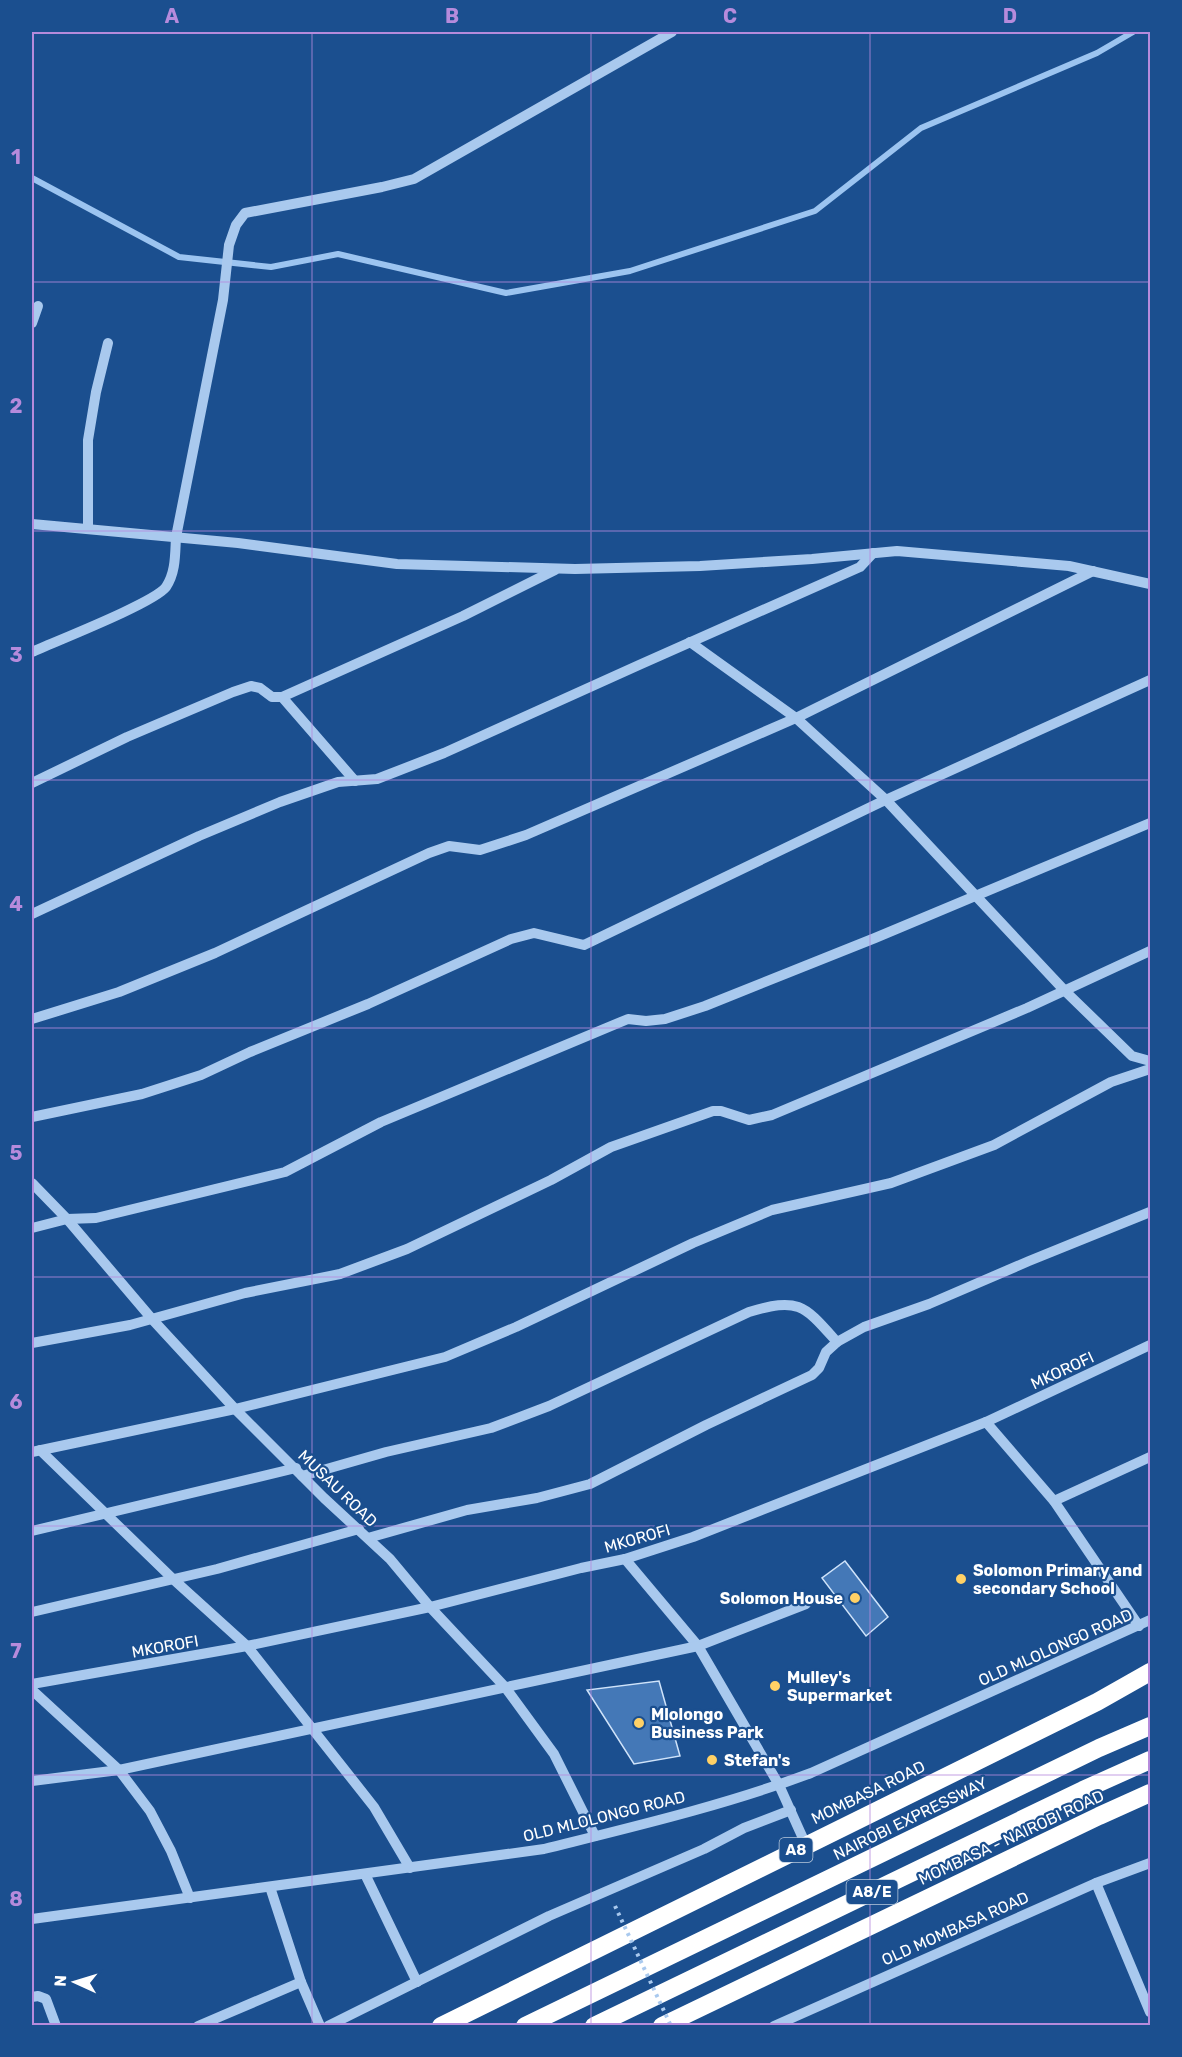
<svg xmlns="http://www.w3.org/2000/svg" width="1182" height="2057" viewBox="0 0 1182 2057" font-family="Rubik,sans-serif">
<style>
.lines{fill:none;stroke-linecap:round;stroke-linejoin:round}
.stream{stroke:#9cc4f0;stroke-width:6}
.building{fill:#4478b7;stroke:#cfe3fa;stroke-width:1.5}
.minor{stroke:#a9c9ee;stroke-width:10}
.highway{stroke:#fff;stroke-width:18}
.path-bridge{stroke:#a9c9ee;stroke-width:4;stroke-dasharray:3 4.5;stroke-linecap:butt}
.grid{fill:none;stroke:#b68bdc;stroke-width:1.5;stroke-opacity:0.55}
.poi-dot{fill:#ffd166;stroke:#1b4f8f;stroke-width:2}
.labels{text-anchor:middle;stroke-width:4.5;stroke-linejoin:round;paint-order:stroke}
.shield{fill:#1b4f8f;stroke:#bbcadd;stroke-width:1.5}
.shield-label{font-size:15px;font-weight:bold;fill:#fff}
.street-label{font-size:16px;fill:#fff;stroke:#1b4f8f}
.poi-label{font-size:16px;font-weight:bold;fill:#fff;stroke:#1b4f8f;text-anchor:start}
.neatline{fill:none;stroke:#b68bdc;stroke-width:2}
.grid-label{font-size:20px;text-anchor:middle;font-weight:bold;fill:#b68bdc}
</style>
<rect width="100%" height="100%" fill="#1b4f8f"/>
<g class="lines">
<path class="stream" d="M32 178 179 257 271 267 338 254 506 293 630 271 815 211 921 128 1097 53 1133 32"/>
</g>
<g class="building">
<path d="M845 1561 888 1617 866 1636 822 1578Z"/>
<path d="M659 1681 680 1756 634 1764 587 1690Z"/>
</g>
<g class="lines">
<g class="minor">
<path d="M32 323 38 306"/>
<path d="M32 524 238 543 397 564 575 569 700 566 812 559 897 551 1069 566 1150 584"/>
<path d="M88 529V440L96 392 108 343"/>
<path d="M690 642 796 718 886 800 1064 990 1132 1056 1150 1061"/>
<path d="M32 652C56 641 154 603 166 587 176 572 175 554 176 537L223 300 229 245 236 225 245 213 382 187 414 179 672 32"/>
<path d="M282 697 355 781"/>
<path d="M32 783 127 737 233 692 251 686 260 688 272 697H282L463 616 555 570"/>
<path d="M32 914 199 836 280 802 338 782 377 779 444 753 639 665 860 567 873 553"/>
<path d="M32 1019 119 992 215 953 429 853 449 846 480 850 526 835 796 718 1093 571"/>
<path d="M32 1117 142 1094 201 1075 250 1052 368 1004 511 939 534 933 584 945 879 803 1150 680"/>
<path d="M32 1183 67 1219 152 1319 235 1409 324 1498 390 1559 430 1607 505 1687 554 1754 595 1836"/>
<path d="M32 1228 67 1219 96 1218 285 1172 381 1122 628 1019 646 1021 665 1019 705 1006 875 938 1150 823"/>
<path d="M32 1343 130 1325 245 1293 340 1274 407 1249 551 1180 611 1147 713 1111H721L749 1120 772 1115 1027 1008 1150 951"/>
<path d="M986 1422 1054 1501 1139 1626"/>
<path d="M40 1450 173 1579 247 1646 374 1807 410 1868"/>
<path d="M32 1452 235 1409 445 1357 516 1327 693 1243 772 1210 891 1183 994 1145 1111 1082 1150 1069"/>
<path d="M302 1476 386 1452 491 1428 549 1406 749 1312C799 1297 804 1305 837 1342"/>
<path d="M1054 1501 1150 1457"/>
<path d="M32 1531 296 1468"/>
<path d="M368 1538 467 1510 537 1498 590 1484 706 1425 812 1375 819 1368 826 1352 837 1342 864 1327 929 1304 1029 1261 1150 1212"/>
<path d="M625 1559 698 1646 779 1785 806 1845"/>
<path d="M32 1612 217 1569 359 1529"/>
<path d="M32 1684 247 1646 430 1607 581 1568 625 1559 693 1537 986 1422 1150 1345"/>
<path d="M32 1690 119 1770 150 1811 171 1851 190 1898"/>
<path d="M32 1781 119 1770 698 1646 806 1604"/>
<path d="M365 1874 417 1982"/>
<path d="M1096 1883 1150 2012"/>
<path d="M270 1887 301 1982 320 2026"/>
<path d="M32 1919 544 1849C632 1827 726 1805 811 1773L1150 1620"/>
<path d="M32 1997 38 1996 46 1999 56 2026"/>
<path d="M198 2026 301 1982"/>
<path d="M328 2026 549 1916 704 1849 744 1828 791 1810"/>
<path d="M774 2026 1096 1883 1150 1863"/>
</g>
<g class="highway">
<path d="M441 2026 1097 1702 1150 1672"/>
<path d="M525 2026 1099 1748 1150 1726"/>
<path d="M594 2026 1083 1790 1150 1760"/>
<path d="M662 2026 1099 1816 1150 1793"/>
</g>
<path class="path-bridge" d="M615 1906 671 2026"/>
</g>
<path class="grid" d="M312 32V2026M591 32V2026M870 32V2026M32 282H1150M32 531H1150M32 780H1150M32 1028H1150M32 1277H1150M32 1526H1150M32 1775H1150"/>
<g class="poi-dot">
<circle cx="961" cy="1579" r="6"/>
<circle cx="855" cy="1598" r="6"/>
<circle cx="775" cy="1686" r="6"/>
<circle cx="639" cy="1723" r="6"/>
<circle cx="712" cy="1760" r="6"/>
</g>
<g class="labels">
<g class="shield">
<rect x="779.5" y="1838" width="33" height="24" rx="4.5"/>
<rect x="846.5" y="1880" width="51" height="24" rx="4.5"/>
</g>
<g class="shield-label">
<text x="796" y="1855">A8</text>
<text x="872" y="1897">A8/E</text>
</g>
<g class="street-label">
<text transform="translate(1062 1370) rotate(-25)" y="6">MKOROFI</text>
<text transform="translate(338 1488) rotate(44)" y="6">MUSAU ROAD</text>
<text transform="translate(637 1538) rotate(-16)" y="6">MKOROFI</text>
<text transform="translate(165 1646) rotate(-10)" y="6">MKOROFI</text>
<text transform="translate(1055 1647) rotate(-24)" y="6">OLD MLOLONGO ROAD</text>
<text transform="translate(868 1792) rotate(-26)" y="6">MOMBASA ROAD</text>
<text transform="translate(604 1816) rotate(-14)" y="6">OLD MLOLONGO ROAD</text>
<text transform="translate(910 1818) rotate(-26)" y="6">NAIROBI EXPRESSWAY</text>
<text transform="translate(1011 1837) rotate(-25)" y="6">MOMBASA - NAIROBI ROAD</text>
<text transform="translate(955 1928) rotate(-24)" y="6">OLD MOMBASA ROAD</text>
</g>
<g class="poi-label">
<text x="973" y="1576">Solomon Primary and<tspan x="973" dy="18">secondary School</tspan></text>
<text x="843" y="1604" text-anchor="end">Solomon House</text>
<text x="787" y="1683">Mulley's<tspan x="787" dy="18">Supermarket</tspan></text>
<text x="651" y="1720">Mlolongo<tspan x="651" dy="18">Business Park</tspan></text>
<text x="724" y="1766">Stefan's</text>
</g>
</g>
<rect width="1182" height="2057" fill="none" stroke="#1b4f8f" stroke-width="66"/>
<g transform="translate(75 1982) rotate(274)" stroke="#1b4f8f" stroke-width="4.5" paint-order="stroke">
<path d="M0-4.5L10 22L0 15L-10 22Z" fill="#ffffff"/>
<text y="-9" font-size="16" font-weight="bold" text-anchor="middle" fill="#ffffff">N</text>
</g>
<rect x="33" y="33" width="1116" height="1991" class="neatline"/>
<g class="grid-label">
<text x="172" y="23">A</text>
<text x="452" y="23">B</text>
<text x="730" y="23">C</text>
<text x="1010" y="23">D</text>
<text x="16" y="164">1</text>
<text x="16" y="413">2</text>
<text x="16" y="662">3</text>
<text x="16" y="911">4</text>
<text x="16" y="1160">5</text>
<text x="16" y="1409">6</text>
<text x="16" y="1658">7</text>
<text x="16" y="1906">8</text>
</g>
</svg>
